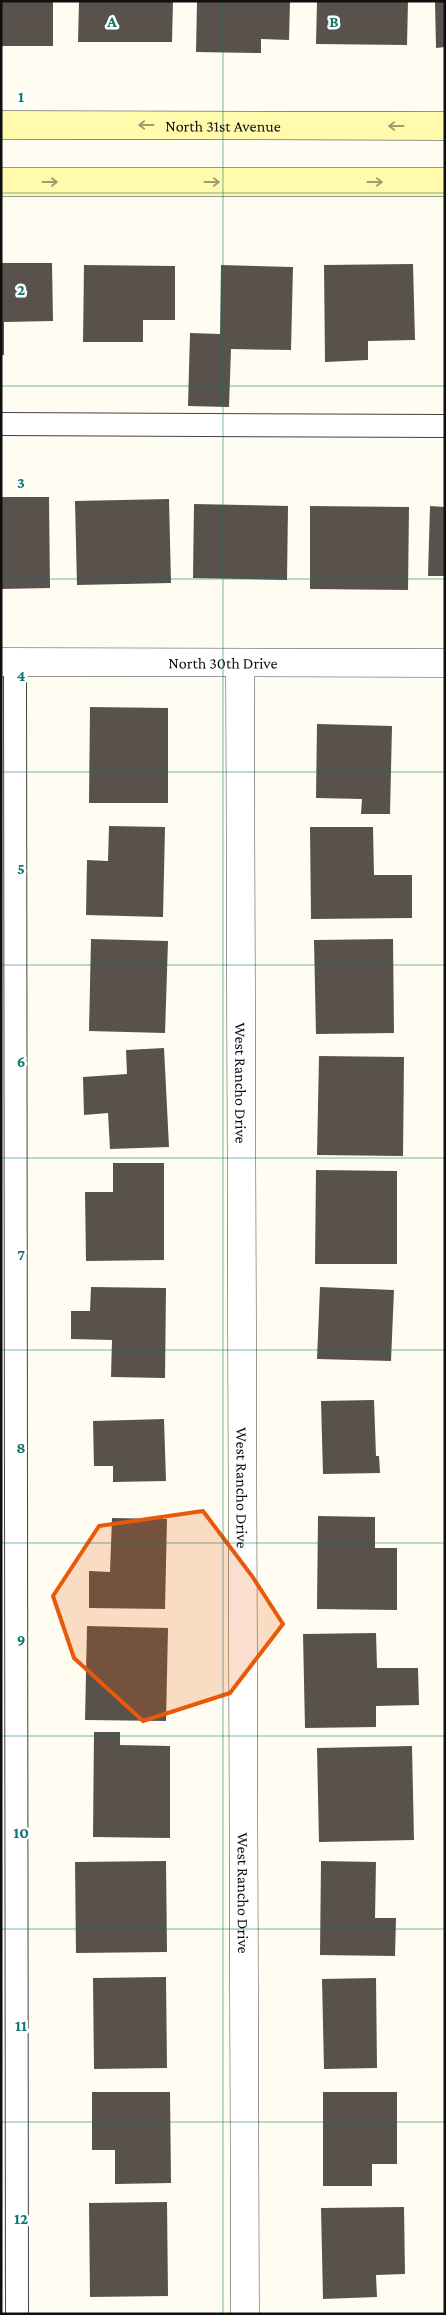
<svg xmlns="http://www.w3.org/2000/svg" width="446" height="2315" viewBox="0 0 446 2315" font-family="'Crimson Pro',serif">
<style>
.building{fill:#59514b}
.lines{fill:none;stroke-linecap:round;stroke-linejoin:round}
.lane-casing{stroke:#424242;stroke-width:24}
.street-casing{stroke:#424242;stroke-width:29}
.secondary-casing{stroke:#313131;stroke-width:29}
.lane{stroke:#fff;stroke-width:22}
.street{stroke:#fff;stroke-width:28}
.secondary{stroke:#fffaac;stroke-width:28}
.oneway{stroke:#9f9c6d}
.marked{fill:#e8590c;fill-opacity:0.2;stroke:#e8590c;stroke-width:4;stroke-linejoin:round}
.grid{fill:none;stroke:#0f766e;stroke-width:1;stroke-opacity:0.55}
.labels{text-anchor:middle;stroke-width:5;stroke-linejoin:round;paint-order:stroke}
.street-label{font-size:16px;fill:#0f0f0f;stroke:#fff}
.grid-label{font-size:16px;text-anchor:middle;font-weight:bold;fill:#0f766e;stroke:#fff;stroke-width:5;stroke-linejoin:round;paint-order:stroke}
</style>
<rect width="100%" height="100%" fill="#fffdf1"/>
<g class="building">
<rect x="1" y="1" width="52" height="45"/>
<path d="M79 1H173L172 42H78Z"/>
<path d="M197 1H290L289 40 261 39V53L196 52Z"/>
<path d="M317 1H408L407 45 316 44Z"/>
<path d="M435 1H445V47L436 48Z"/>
<path d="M1 263H52L53 321 4 322V355H1Z"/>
<path d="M413 264 415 340 368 341V360L325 362 324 265Z"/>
<path d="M84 265 175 266V320H143V342H83Z"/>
<path d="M221 265 293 267 291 350 231 349 229 407 188 406 190 333 220 334Z"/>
<path d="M1 497H49L50 588 1 589Z"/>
<path d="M169 499 171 583 77 585 75 501Z"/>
<path d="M194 504 288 506 287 580 193 578Z"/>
<path d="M310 506 409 507 408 590 310 589Z"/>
<path d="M430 506 445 507V576H428Z"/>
<path d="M90 707 168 708V803H89Z"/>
<path d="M317 724 392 726 390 814H361L362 799 316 798Z"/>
<path d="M109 826 165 827 163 917 86 915 87 860 108 861Z"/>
<path d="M310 827H373L374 875H412V918L311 919Z"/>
<path d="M91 939 168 941 165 1033 89 1031Z"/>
<path d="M393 939 394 1033 316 1034 314 940Z"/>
<path d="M164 1048 169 1147 110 1149 108 1113 84 1115 83 1077 127 1074 126 1050Z"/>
<path d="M319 1056 404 1057 403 1156 317 1155Z"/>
<path d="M113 1163H164V1260L86 1261 85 1192H113Z"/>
<path d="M316 1170 397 1171V1264H315Z"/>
<path d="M91 1287 166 1288 165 1378 111 1377 112 1340 71 1339V1311H90Z"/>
<path d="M320 1287 394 1290 391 1361 317 1359Z"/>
<path d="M374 1400 376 1456H379L380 1473 323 1474 321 1401Z"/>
<path d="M164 1419 166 1481 113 1482V1466H94L93 1421Z"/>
<path d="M318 1516 375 1517V1548H397V1610L317 1609Z"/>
<path d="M112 1518 167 1519 165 1609 89 1608V1571L110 1572Z"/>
<path d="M87 1626 168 1628 166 1721 85 1720Z"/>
<path d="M376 1633 377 1668H418L419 1705 376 1706V1727L305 1728 303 1634Z"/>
<path d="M94 1732H120V1745L170 1746V1838L93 1837Z"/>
<path d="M412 1746 414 1840 319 1842 317 1748Z"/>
<path d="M166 1861 167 1952 76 1953 75 1862Z"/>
<path d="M321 1861 376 1862 375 1918H396L395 1956 320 1955Z"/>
<path d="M166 1977 167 2068 94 2069 93 1978Z"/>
<path d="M376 1978 377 2068 324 2069 322 1979Z"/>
<path d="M92 2092H170L171 2183 115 2184V2150H92Z"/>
<path d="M323 2092H397V2164H372V2186H323Z"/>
<path d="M167 2202 168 2296 90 2297 89 2203Z"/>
<path d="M404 2207 405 2274 376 2275 377 2297 323 2299 321 2208Z"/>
</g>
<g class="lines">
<g class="lane-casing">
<g id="lane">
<path d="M1 424 445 426"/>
<path d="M15 662 17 2314"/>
</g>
</g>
<g class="street-casing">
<g id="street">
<path id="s1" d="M1 662 445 663"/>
<path id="s2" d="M240 663 245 2314"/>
</g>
</g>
<g class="secondary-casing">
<g id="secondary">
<path id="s3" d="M1 125 445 126"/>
<path d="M1 182H445"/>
</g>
</g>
<use href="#lane" class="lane"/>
<use href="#street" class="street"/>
<use href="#secondary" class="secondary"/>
</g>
<defs><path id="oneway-shaft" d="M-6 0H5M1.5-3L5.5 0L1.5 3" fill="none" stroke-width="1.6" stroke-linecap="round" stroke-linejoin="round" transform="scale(1.25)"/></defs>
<g class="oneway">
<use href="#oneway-shaft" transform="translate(146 125) rotate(-180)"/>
<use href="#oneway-shaft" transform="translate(396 126) rotate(-180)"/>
<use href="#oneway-shaft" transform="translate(50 182)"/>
<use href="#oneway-shaft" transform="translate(212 182)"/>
<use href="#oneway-shaft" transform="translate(375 182)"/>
</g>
<path class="marked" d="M203 1511 252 1576 283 1624 230 1693 143 1721 74 1658 53 1596 99 1526Z"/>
<path class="grid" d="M223 1V2314M1 193H445M1 386H445M1 579H445M1 772H445M1 965H445M1 1158H445M1 1350H445M1 1543H445M1 1736H445M1 1929H445M1 2122H445"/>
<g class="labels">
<g class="street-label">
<text dy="6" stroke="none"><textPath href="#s3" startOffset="222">North 31st Avenue</textPath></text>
<text dy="6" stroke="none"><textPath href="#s1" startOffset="222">North 30th Drive</textPath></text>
<text dy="6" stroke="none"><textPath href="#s2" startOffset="420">West Rancho Drive</textPath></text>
<text dy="6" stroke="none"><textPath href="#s2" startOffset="825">West Rancho Drive</textPath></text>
<text dy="6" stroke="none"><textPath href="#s2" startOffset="1230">West Rancho Drive</textPath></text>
</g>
</g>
<g class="grid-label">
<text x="112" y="27">A</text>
<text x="334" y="27">B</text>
<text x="21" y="102">1</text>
<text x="21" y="295">2</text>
<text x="21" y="488">3</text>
<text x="21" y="681">4</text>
<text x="21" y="874">5</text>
<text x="21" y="1067">6</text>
<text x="21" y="1260">7</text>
<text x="21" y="1453">8</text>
<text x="21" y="1645">9</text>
<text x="21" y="1838">10</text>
<text x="21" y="2031">11</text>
<text x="21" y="2224">12</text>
</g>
<rect width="446" height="2315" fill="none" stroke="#0f0f0f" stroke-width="5"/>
</svg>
